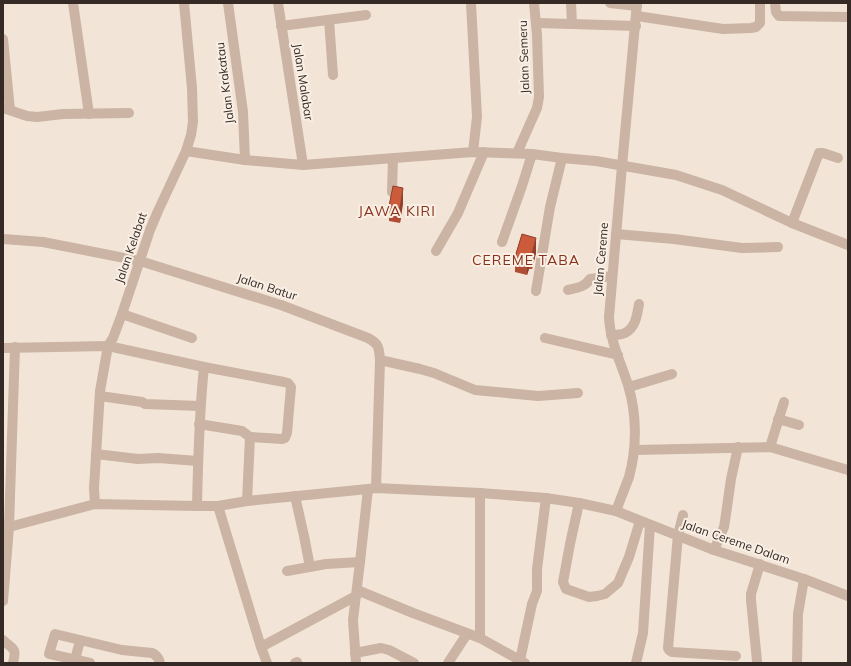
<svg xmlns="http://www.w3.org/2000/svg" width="851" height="666" viewBox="0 0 851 666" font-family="Mulish,sans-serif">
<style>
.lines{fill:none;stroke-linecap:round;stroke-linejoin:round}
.minor{stroke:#cbb4a3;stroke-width:10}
.wall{fill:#af4e34}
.shaded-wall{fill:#8f402a}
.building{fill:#cc5b3c;stroke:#8f402a}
.labels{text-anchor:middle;stroke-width:4;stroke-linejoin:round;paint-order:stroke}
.street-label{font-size:12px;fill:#352a26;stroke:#faefe4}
.quarter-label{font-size:14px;letter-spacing:1px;fill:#88321b;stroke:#faefe4}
</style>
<rect width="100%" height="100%" fill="#f2e5d8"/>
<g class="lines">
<g class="minor">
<path d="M73 3 89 114"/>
<path d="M228 3 243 112 245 160"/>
<path d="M278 3 303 165"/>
<path d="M471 3 477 117 473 152"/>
<path d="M571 3 572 24 636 26"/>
<path d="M610 3 637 6"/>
<path d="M775 3 776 12 779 16 848 17"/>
<path d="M637 16 723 29 751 28 756 27 760 23V3"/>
<path d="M329 20 333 75"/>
<path d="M536 23 572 24"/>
<path d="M281 26 366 15"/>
<path d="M3 39 10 110"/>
<path d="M3 108 27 116 37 117 63 114 129 113"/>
<path d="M186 151 245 160 303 165 473 152 532 154 562 158 596 161 676 175 722 190 792 223 848 245"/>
<path d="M517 153 537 108 539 97 537 35 534 3"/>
<path d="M392 192 393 158"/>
<path d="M792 223 819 153H823L838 158"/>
<path d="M616 234 674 239 742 248 778 247"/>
<path d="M3 239 43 242 140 261 281 305 368 338C379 344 379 347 380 360L376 488"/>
<path d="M502 242 522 186 532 154"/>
<path d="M436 251 458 213 484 152"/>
<path d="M568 290C577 288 585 287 590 279L612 276"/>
<path d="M536 291 550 207 562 158"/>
<path d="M122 314 192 338"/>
<path d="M611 335C616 335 621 335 625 333 636 327 637 315 639 304"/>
<path d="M545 338 618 355"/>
<path d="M3 348 108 346 204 367 284 382 288 383 291 387 287 433 285 438 282 439 250 437"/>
<path d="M380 360 420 369 434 373 475 390 538 396 578 393"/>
<path d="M629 387 672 374"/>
<path d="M100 396 142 402 145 404 200 406"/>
<path d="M778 419 799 425"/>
<path d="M199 424 242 431 250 437 247 501"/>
<path d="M770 447 784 402"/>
<path d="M634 450 770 447 848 470"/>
<path d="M96 454 138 459 158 458 198 461"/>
<path d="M480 493V638L525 663"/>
<path d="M295 496 304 536 310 567"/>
<path d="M579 503 570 544 563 582 566 589 589 597 597 596 605 594 618 583 629 557 640 521"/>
<path d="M95 504 94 488 100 391 108 346 113 338 122 314 150 230 158 211 186 151 191 135 193 122 192 88 184 3"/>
<path d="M197 506C198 460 199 414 204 367"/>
<path d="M218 506 261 647 267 663"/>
<path d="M616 511C620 500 625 488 629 477 637 448 637 414 628 385 621 363 610 341 609 317L622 166 637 3"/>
<path d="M683 515 678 535 668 648 669 650 672 652 736 656"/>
<path d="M3 526 9 527 95 504 197 506H218L247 501 368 489 376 488 480 493 546 498 579 503 616 511 714 550 804 579 848 596"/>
<path d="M714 550 724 527 725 521 731 479 738 447"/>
<path d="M287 571 326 564 360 562"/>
<path d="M357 590 413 613 480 638"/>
<path d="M3 601 9 527 15 347"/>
<path d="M3 640C13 650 17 647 13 663"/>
<path d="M261 647 356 596"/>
<path d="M355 653 381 648 389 650 414 663"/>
<path d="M520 660 532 604 537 591V569L546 498"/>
<path d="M757 661 751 600V594L760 564"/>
<path d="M74 663 80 641"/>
<path d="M90 663 50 654H49L55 634 122 650 152 653C157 655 159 658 160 663"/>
<path d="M295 663 297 662"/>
<path d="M356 663 353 620 360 562 368 489"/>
<path d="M448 663 467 634"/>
<path d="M636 663 643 633 650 525"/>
<path d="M797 663 798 614 804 579"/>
</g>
</g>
<g class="wall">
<path d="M403 203 400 223 389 221V206Z"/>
<path d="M522 234 536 253 532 269H529L527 275 515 272V257Z"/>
</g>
<g class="shaded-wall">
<path d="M403 188V203L400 223V208Z"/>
<path d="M536 238V253L532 269V254Z"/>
<path d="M529 254V269L527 275V260Z"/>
</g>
<g class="building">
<path d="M393 186 403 188 400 208 389 206Z"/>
<path d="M522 234 536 238 532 254H529L527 260 515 257Z"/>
</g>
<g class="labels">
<g class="street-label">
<text transform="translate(524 57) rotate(-92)" y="4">Jalan Semeru</text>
<text transform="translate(303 82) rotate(81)" y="4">Jalan Malabar</text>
<text transform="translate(225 83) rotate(-97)" y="4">Jalan Krakatau</text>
<text transform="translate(131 248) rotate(-71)" y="4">Jalan Kelabat</text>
<text transform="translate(601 259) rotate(-85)" y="4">Jalan Cereme</text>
<text transform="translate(267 287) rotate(18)" y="4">Jalan Batur</text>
<text transform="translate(736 542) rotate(19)" y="4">Jalan Cereme Dalam</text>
</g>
<g class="quarter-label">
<text x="397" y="216">JAWA KIRI</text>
<text x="526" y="265">CEREME TABA</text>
</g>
</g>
<rect width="851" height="666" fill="none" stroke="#352a26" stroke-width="8"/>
</svg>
